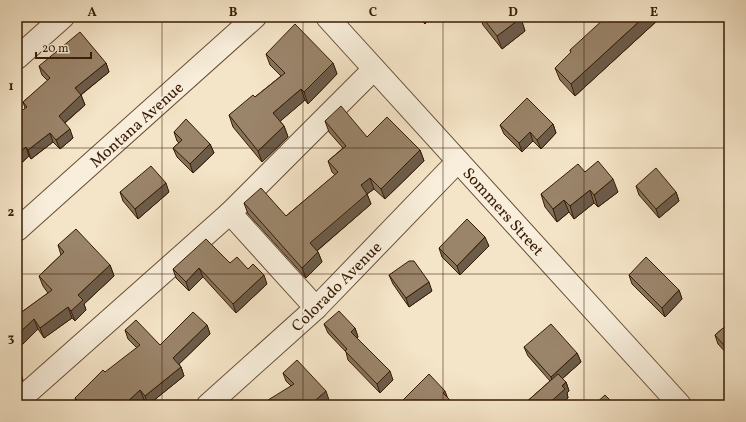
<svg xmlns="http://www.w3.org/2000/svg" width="746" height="422" viewBox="0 0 746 422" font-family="Vollkorn,serif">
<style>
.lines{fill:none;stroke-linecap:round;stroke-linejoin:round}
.minor-casing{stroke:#674e36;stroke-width:24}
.minor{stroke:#f8eedb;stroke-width:22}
.wall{fill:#84725b;stroke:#381b05}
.shaded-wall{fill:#6c5c4a;stroke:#381b05}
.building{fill:#9a846a;stroke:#381b05}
.grid{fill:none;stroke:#381b05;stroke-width:1;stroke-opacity:0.55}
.labels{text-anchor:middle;stroke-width:3.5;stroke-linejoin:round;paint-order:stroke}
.street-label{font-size:16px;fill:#381b05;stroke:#f8eedb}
.neatline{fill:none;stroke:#381b05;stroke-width:1.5}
.grid-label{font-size:13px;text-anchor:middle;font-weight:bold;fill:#381b05}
</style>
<rect width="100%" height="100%" fill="#f5e5c8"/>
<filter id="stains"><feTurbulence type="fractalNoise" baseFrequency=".005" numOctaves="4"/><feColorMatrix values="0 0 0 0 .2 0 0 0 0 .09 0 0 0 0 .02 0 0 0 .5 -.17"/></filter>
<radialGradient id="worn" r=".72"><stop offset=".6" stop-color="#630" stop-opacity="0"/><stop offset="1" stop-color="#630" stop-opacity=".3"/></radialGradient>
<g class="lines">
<g class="minor-casing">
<g id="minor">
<path d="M327 17 680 405"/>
<path d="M17 58 63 17"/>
<path d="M230 213 316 308"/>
<path d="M17 230 255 17"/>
<path d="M17 402 230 213 374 69"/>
<path d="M208 405 316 308 458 161"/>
</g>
</g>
<use href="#minor" class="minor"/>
</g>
<g class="wall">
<path d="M171 17H182L176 22Z"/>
<path d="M418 17H432L425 24Z"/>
<path d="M480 17H520L525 31 502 49 483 25Z"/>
<path d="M659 19 575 96 560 80 555 68 571 52 570 50Z"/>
<path d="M266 54 333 63 337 74 308 104 305 100 280 121 284 126 288 137 262 162 233 127 229 115 255 97 281 76 270 65Z"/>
<path d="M106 63 109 72 81 95 85 105 65 123 73 138 60 149 53 142 31 159 29 156 17 167 25 108 23 102 48 81 42 75 39 66Z"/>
<path d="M325 121 367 137 420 150 424 161 385 199 374 189 367 194 371 204 317 251 318 252 322 262 306 278 248 214 244 203 286 216 335 175 332 172 328 161 343 148 329 132Z"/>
<path d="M553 124 556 133 541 149 533 141 522 152 504 134 500 125Z"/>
<path d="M174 132 210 144 214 153 193 173 177 157 173 148 179 143 177 141Z"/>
<path d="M585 172 618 192 598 207 594 203 574 219 569 212 557 222 545 207 541 194Z"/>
<path d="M636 186 676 192 679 201 659 218 639 195Z"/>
<path d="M120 192H169L138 219 123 201Z"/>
<path d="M58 245 110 265 114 276 84 304 86 310 75 321 72 318 44 338 38 329 19 314 48 293 43 286 39 276 61 255Z"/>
<path d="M489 246 460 275 442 257 439 248Z"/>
<path d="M230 263 248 269 267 284 236 313 203 277 189 291 176 278 173 269Z"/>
<path d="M389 275 432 291 409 307 393 284Z"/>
<path d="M629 275 679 290 682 299 665 317 632 284Z"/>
<path d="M729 291V306L728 305 725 296Z"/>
<path d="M729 323V356L718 344 715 335Z"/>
<path d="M324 324 355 328 358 337 357 338 393 380 380 393 348 360 346 352 328 333Z"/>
<path d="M207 325 210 334 179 364 181 367 184 376 148 405 144 399 137 405H77L75 398 137 348 128 339 125 330 160 345Z"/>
<path d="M524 347 577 353 581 362 562 379 566 382 569 391 567 393 568 398 560 405H523L550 381 528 356Z"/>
<path d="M283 373 329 400 291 386 286 381Z"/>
</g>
<g class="shaded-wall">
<path d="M174 17H182L176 22Z"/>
<path d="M422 17H432L425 24Z"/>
<path d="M644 17H658L659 19 575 96 571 84Z"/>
<path d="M521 18 525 31 502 49 497 36Z"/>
<path d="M106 63 109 72 78 97 75 88Z"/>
<path d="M333 63 337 74 308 104 304 92Z"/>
<path d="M301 89 305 100 277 124 273 113Z"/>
<path d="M81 95 85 105 62 125 59 116Z"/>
<path d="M553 124 556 133 541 149 537 140Z"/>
<path d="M284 126 288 137 262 162 258 151Z"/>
<path d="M70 129 73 138 60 149 56 140Z"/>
<path d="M530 132 533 141 522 152 519 143Z"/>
<path d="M50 133 53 142 31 159 28 150Z"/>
<path d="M210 144 214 153 193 173 190 164Z"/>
<path d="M26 147 29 156 17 167V155Z"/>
<path d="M420 150 424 161 385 199 381 189Z"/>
<path d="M370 178 374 189 367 194 371 204 313 254 310 243 361 185Z"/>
<path d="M613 179 618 192 598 207 594 195Z"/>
<path d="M166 183 169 192 138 219 135 209Z"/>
<path d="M590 190 594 203 574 219 570 206Z"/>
<path d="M676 192 679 201 659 218 656 209Z"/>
<path d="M564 200 569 212 557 222 553 209Z"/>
<path d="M485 237 489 246 460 275 457 266Z"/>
<path d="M318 252 322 262 306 278 302 268Z"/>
<path d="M110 265 114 276 84 304 86 310 75 321 71 311 78 295Z"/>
<path d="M199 268 203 277 189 291 186 282Z"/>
<path d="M264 275 267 284 236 313 233 304Z"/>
<path d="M429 282 432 291 409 307 406 298Z"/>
<path d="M679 290 682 299 665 317 662 308Z"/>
<path d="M68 307 72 318 44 338 40 328Z"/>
<path d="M34 319 38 329 17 350V335Z"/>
<path d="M207 325 210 334 176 367 173 358Z"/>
<path d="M355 328 358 337 354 341 351 332Z"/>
<path d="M577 353 581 362 554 386 551 377Z"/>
<path d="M181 367 184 376 148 405 145 396Z"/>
<path d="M19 369 23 380 17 385V371Z"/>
<path d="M390 371 393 380 380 393 377 384Z"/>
<path d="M566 382 569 391 567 393 568 398 560 405H547Z"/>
<path d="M140 390 144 399 137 405H124Z"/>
<path d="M326 391 329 400 323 405H310Z"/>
<path d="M445 391 448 399 443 393Z"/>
</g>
<g class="building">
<path d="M482 17H520L521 18 497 36Z"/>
<path d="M606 17H644L571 84 555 68 571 52 570 50Z"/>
<path d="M295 24 333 63 304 92 301 89 273 113 284 126 258 151 229 115 253 95 255 97 285 73 266 54Z"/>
<path d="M80 32 106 63 75 88 81 95 59 116 70 129 56 140 50 133 28 150 26 147 17 155V114L27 107 23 102 50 78 39 66Z"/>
<path d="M527 98 553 124 537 140 530 132 519 143 500 125Z"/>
<path d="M341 106 367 137 387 117 420 150 381 189 370 178 361 185 367 194 310 243 318 252 302 268 244 203 261 188 286 216 338 172 328 161 346 146 325 121Z"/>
<path d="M186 119 210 144 190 164 173 148 182 140 174 132Z"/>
<path d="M598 161 613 179 594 195 590 190 570 206 564 200 553 209 541 194 578 164 585 172Z"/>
<path d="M151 166 166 183 135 209 120 192Z"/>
<path d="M656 168 676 192 656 209 636 186Z"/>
<path d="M467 219 485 237 457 266 439 248Z"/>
<path d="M76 229 110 265 78 295 83 300 71 311 68 307 40 328 34 319 17 335V312L19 314 52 290 39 276 64 252 58 245Z"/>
<path d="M206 239 230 263 237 257 248 269 253 264 264 275 233 304 199 268 186 282 173 269Z"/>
<path d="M646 257 679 290 662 308 629 275Z"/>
<path d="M409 261H414L429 282 406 298 389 275Z"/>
<path d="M729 291V300L725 296Z"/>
<path d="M339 311 355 328 351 332 390 371 377 384 345 351 347 349 324 324Z"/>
<path d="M193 312 207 325 173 358 181 367 145 396 140 390 124 405H82L75 398 103 370 105 372 140 345 125 330 136 320 160 345Z"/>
<path d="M729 323V351L715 335Z"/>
<path d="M551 324 577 353 551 377 524 347Z"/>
<path d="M297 360 326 391 310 405H260L294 384 283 373Z"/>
<path d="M17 366 19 369 17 371Z"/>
<path d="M429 374 445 391 443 393 455 405H435L433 403 431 405H398Z"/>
<path d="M558 374 566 382 562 386 565 389 547 405H523Z"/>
<path d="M605 395 615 405H594Z"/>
<path d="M256 401 259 405H252Z"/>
</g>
<path class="grid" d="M162 17V405M303 17V405M443 17V405M584 17V405M17 148H729M17 274H729"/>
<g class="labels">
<g class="street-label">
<text transform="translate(136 124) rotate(-42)" y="6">Montana Avenue</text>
<text transform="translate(504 211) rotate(48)" y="6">Sommers Street</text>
<text transform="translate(336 286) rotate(-45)" y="6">Colorado Avenue</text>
</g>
</g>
<rect width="746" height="422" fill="none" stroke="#f5e5c8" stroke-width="44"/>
<path d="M36 52v6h55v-6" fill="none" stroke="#381b05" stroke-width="2"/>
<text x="42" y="52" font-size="12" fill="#381b05" stroke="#f8eedb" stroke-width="3" paint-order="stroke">20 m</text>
<rect x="22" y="22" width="702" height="378" class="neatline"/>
<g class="grid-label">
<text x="92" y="16">A</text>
<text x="233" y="16">B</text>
<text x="373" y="16">C</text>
<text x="513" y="16">D</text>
<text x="654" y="16">E</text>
<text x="11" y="90">1</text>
<text x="11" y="216">2</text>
<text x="11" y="342">3</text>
</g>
<rect width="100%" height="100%" filter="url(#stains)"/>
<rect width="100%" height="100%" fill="url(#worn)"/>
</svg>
